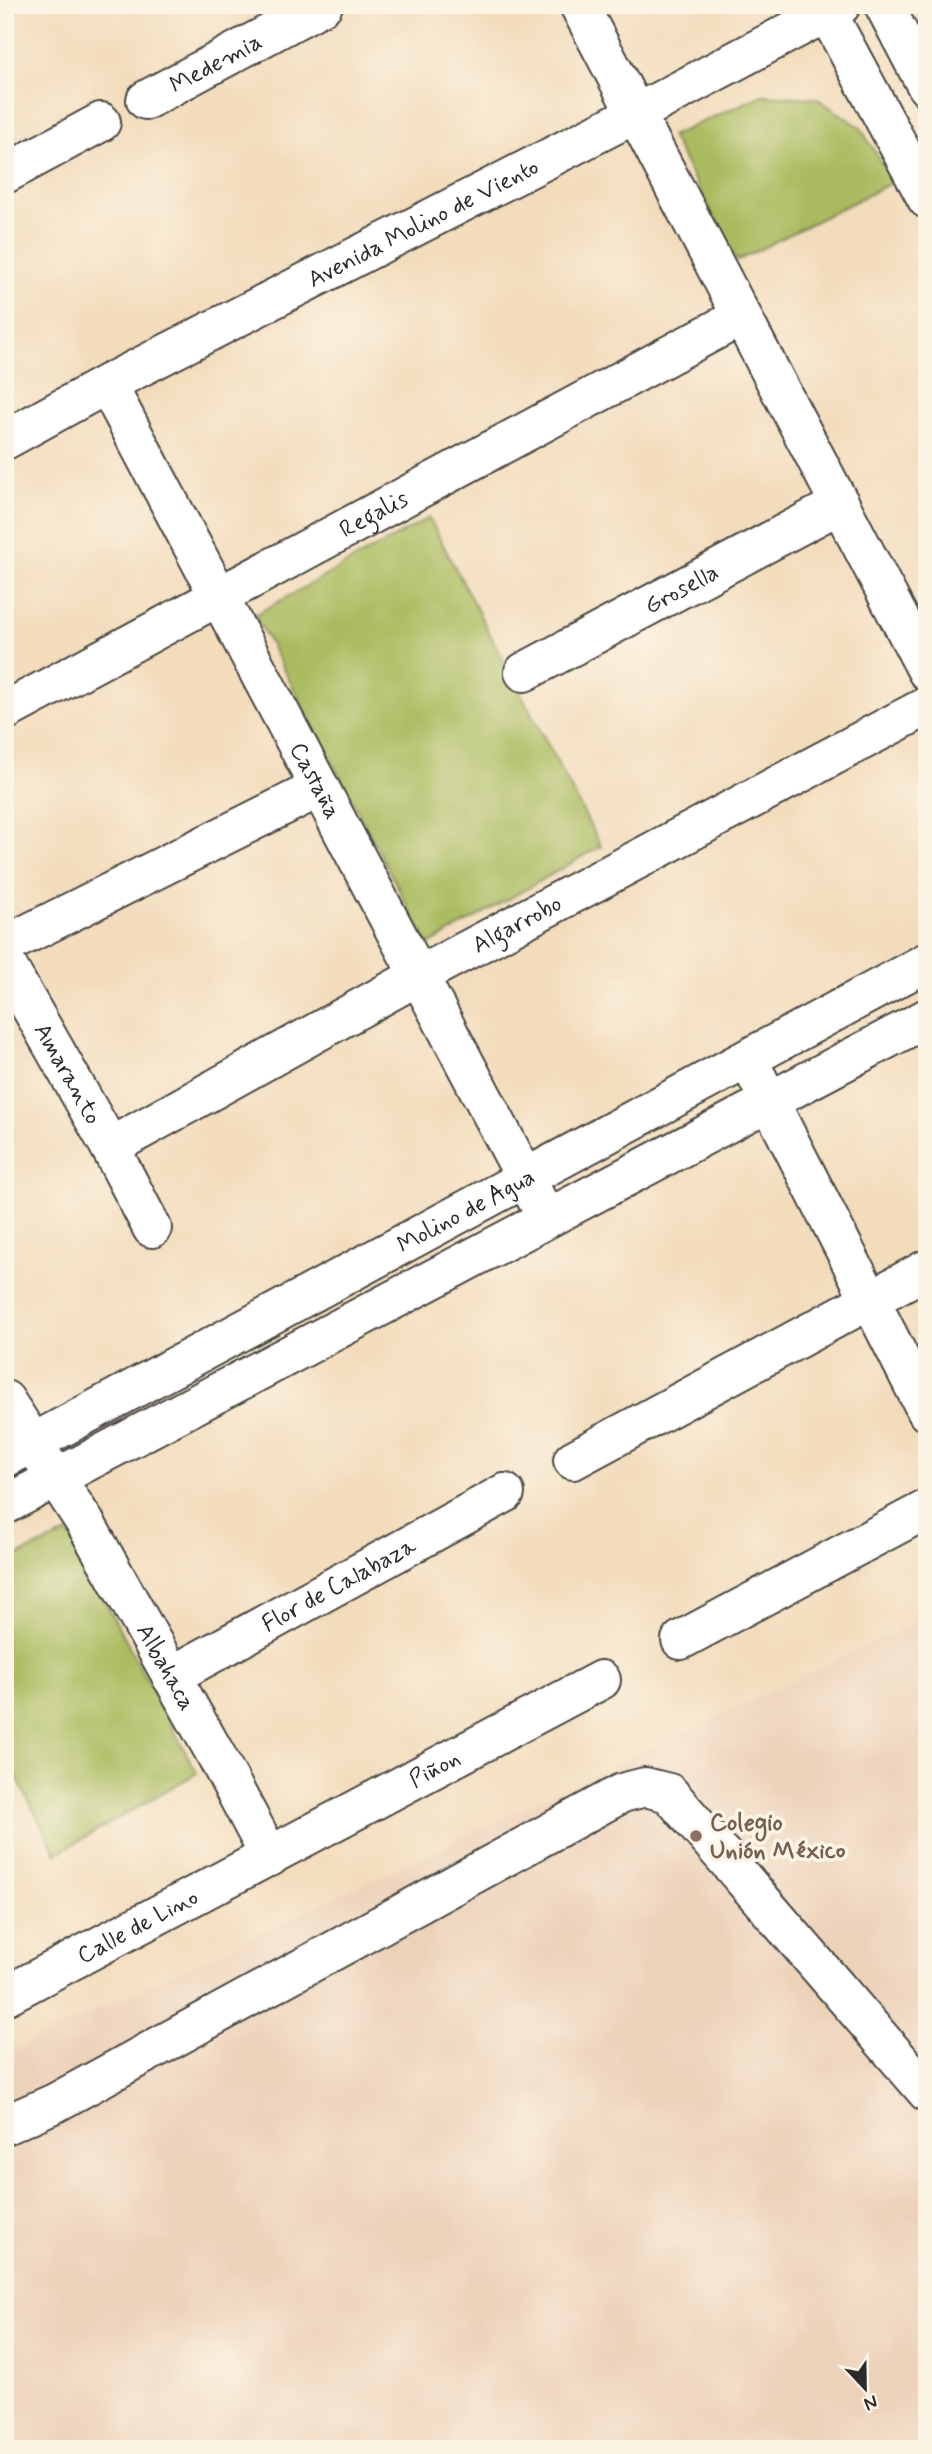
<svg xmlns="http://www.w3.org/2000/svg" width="932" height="2454" viewBox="0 0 932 2454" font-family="Mynerve,sans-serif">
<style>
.built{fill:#edd2ba}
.green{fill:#aabb5f;stroke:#6a7345;stroke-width:2}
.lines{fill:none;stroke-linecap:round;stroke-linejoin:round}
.minor-casing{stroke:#494641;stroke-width:42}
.minor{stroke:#fff;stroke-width:38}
.education-dot{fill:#8d6e63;stroke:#fcf5e5;stroke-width:2.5}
.labels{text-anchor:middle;stroke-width:7;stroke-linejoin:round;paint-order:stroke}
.street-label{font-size:24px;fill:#2b2b2b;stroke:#fcf5e5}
.education-label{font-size:24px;font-weight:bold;fill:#785e54;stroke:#fcf5e5;text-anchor:start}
</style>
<rect width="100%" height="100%" fill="#fcf5e5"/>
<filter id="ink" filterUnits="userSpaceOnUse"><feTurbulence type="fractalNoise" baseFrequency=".0143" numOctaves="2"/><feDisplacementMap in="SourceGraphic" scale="14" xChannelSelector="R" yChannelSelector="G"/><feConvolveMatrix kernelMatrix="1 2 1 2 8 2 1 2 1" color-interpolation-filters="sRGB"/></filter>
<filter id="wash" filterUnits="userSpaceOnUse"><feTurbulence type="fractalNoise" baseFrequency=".00686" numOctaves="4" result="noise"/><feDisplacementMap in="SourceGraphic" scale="28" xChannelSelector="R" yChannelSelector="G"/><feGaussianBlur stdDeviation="1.57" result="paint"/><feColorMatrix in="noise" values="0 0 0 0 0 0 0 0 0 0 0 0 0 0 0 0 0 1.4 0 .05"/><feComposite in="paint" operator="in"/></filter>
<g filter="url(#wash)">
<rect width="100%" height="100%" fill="#f3dcbc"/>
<path class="built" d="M927 1617V2443L915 2449H5V2054Z"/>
<g class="green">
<path d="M762 95 816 98 860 127 893 182 737 261 671 136Z"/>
<path d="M429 518 601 846 428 945 255 615Z"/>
<path d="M68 1533 197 1773 56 1854 5 1754V1561Z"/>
</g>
</g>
<g filter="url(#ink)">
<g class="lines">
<g class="minor-casing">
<g id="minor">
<path d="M579 5 927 671"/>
<path d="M823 5 927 199"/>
<path d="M884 5 927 87"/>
<path id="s1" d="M146 100 323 5"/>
<path d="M5 174 101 122"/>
<path id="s2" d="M107 384 537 1200"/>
<path id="s3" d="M5 440 107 384 637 113 841 5"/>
<path id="s4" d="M524 672 840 504"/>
<path id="s5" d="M5 711 742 316"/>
<path d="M5 945 319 788"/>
<path id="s6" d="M5 962 110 1147 152 1228"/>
<path d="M757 1077 927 1412"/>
<path id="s7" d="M110 1147 418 976 927 706"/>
<path id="s8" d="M5 1400 86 1524 216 1755 270 1857"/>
<path id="s9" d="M5 1458 927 962"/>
<path d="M573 1460 927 1269"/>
<path d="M5 1505 927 1018"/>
<path d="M681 1640 927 1509"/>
<path id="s10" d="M171 1676 505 1493"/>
<path id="s11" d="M5 1996 601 1680"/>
<path d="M5 2125 55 2103 622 1793 645 1787 669 1793 927 2092"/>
</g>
</g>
<use href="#minor" class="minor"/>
</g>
</g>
<circle class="education-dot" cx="696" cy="1836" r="7"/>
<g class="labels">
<g class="street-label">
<text dy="8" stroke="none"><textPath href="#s1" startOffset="79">Medemia</textPath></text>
<text dy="8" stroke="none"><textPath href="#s3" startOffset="471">Avenida Molino de Viento</textPath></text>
<text dy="8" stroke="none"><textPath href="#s5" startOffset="418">Regalis</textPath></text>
<text dy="8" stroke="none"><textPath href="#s4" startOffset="178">Grosella</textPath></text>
<text dy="8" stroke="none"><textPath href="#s2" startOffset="448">Castaña</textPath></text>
<text dy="8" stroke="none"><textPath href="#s7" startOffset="464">Algarrobo</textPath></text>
<text dy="8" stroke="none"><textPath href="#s6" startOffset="128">Amaranto</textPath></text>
<text dy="8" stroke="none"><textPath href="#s9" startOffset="523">Molino de Agua</textPath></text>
<text dy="8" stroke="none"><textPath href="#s10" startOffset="191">Flor de Calabaza</textPath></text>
<text dy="8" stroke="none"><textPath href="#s8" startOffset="312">Albahaca</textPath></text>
<text dy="8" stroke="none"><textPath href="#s11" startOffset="486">Piñon</textPath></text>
<text dy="8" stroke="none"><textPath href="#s11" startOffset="150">Calle de Lino</textPath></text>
</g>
<g class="education-label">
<text x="710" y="1830">Colegio<tspan x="710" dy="28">Unión México</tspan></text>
</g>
</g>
<rect width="932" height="2454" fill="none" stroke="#fcf5e5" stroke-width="28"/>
<g transform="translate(865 2388) rotate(158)" stroke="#fcf5e5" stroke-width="5" paint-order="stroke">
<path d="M0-5L12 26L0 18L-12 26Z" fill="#2b2b2b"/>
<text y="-10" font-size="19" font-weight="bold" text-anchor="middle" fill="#2b2b2b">N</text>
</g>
</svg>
